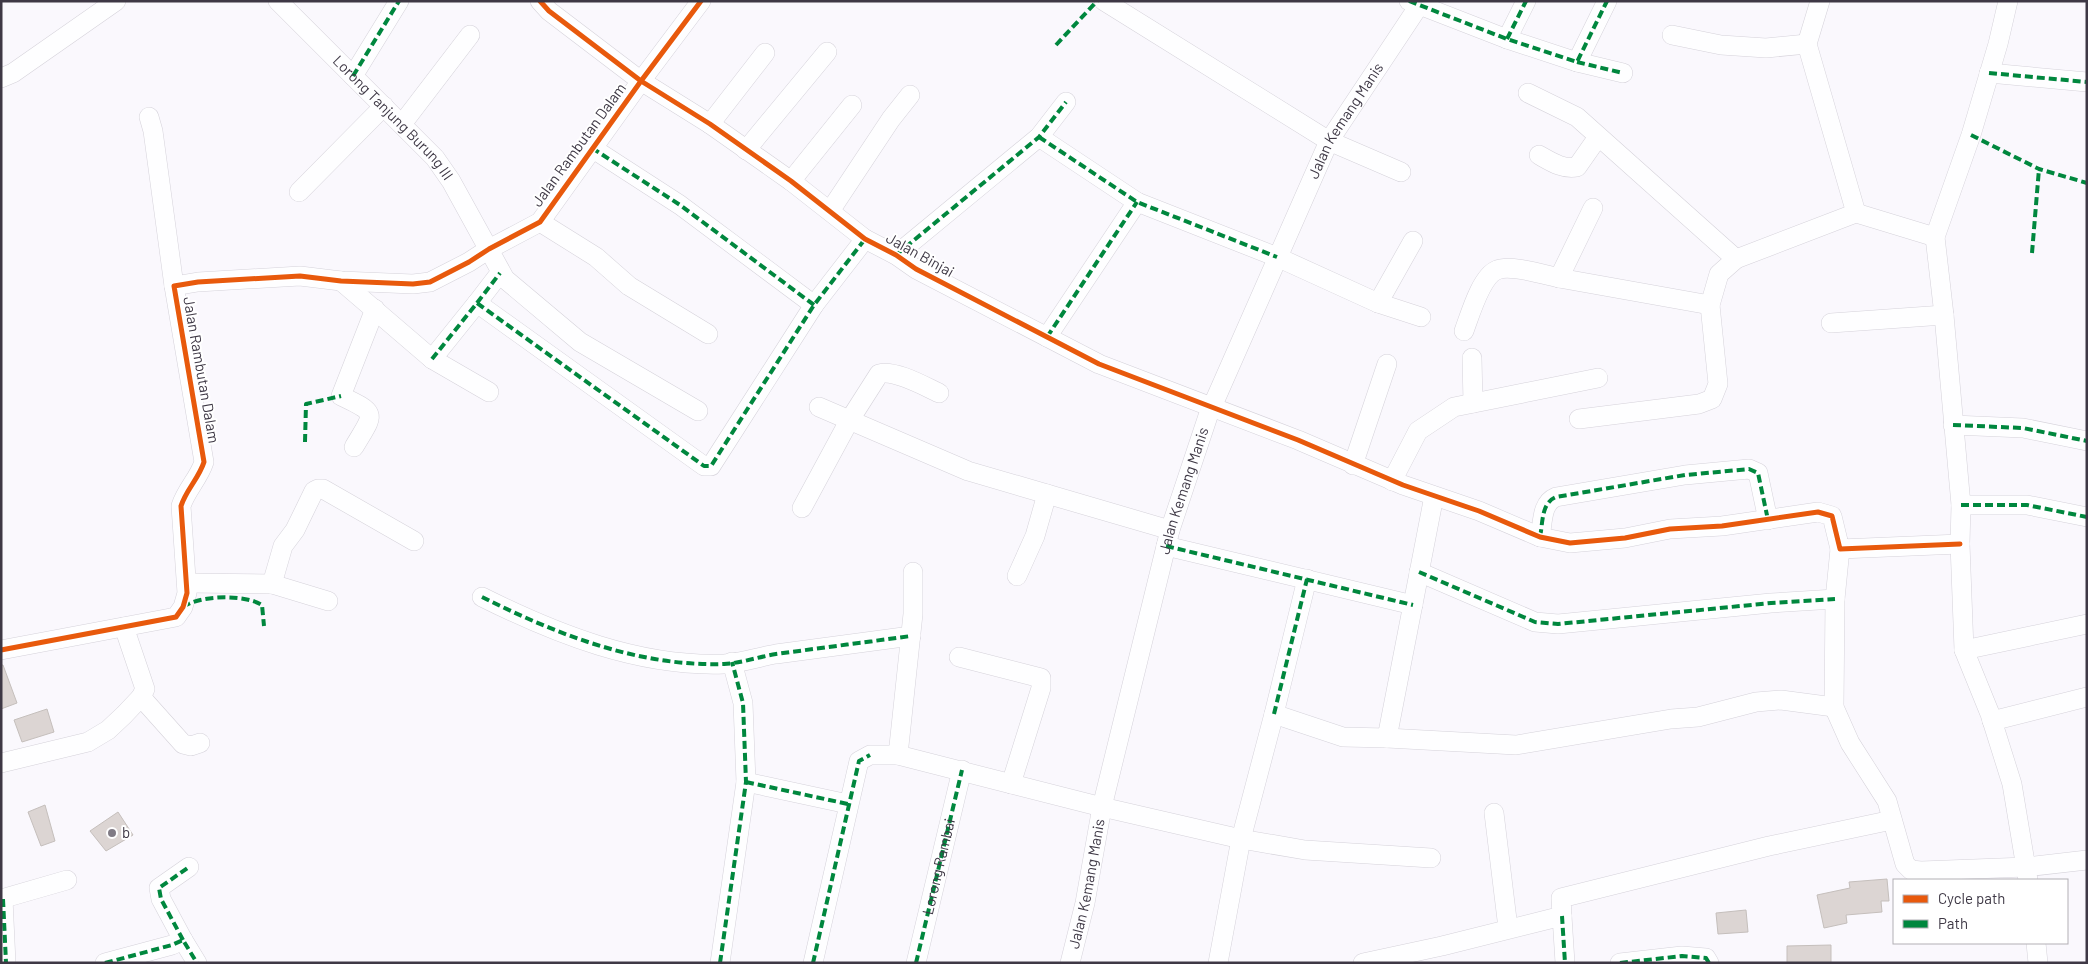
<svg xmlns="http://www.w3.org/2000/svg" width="2088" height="964" viewBox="0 0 2088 964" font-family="Barlow,sans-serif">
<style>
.building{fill:#dcd5d3;stroke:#c5bfbc}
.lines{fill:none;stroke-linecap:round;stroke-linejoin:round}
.minor-casing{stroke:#d5d2da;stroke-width:20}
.minor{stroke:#fefeff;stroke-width:19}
.quiet{stroke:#00873e;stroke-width:4;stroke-dasharray:8 4;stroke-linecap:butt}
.cycleway-casing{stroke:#fff;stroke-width:8}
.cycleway{stroke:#e8590c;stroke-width:5}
.poi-dot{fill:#807b85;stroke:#fff;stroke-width:2}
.labels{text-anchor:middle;stroke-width:4;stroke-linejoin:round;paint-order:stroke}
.street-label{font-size:15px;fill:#3e3845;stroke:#fff}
.poi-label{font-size:15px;fill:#3e3845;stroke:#fff;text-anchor:start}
</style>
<rect width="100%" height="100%" fill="#faf8fd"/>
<g class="building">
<path d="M1 665H3L17 703 1 709Z"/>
<path d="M47 709 54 732 22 742 14 720Z"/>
<path d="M45 805 55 841 41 846 28 812Z"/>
<path d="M118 812 133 835 106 851 90 831Z"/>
<path d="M1887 879 1889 901H1881L1882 912 1846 915 1847 923 1824 928 1817 895 1850 888 1849 882Z"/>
<path d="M1746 910 1748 932 1718 934 1716 913Z"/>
<path d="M1831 945V963H1787V946Z"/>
</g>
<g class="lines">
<g class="minor-casing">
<g id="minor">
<path id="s1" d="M278 1 435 158 451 181 505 279 580 342 698 411"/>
<path d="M540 1 549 11 641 81 710 124 791 181 865 239 896 255 916 269 1099 364 1298 440 1403 485 1479 511 1540 537 1570 543 1625 538 1670 529 1722 526 1818 512 1832 516 1840 549 1960 544"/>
<path d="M1104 1 1329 141 1401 172"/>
<path d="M1409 1 1507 39 1577 62 1607 1"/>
<path d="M1820 1 1807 44 1856 213"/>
<path d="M2008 1 1998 44 1971 135 1935 237 1944 315 1961 505 1960 544 1964 650 1990 714 2012 784 2028 880"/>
<path d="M1672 35 1721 45 1766 48 1807 44"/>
<path d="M1507 39 1526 1"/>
<path d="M1577 62 1623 73"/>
<path d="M1989 73 2087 82"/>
<path d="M353 76 399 1"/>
<path d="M1 78 13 73 116 1"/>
<path d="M1528 93 1577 117 1736 259"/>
<path d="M149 117 153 131 174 286"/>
<path d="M402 124 470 35"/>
<path d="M710 124 765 53"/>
<path d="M1039 137 1137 202 1277 257 1378 303 1421 317"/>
<path d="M592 148 680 205 814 305"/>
<path d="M746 150 827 52"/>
<path d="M1539 155C1550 161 1563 170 1577 167L1598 137"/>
<path d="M791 181 852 105"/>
<path d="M299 192 384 106"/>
<path d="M1593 208 1559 278 1710 305"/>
<path d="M830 211 891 119 910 95"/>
<path d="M540 222 596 257 629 286 708 334"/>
<path d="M896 255 1039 137 1066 102"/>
<path d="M341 281 432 359 489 392"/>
<path d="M477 303 500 273"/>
<path d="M1378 303 1413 241"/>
<path d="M1831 323 1944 315"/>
<path d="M1464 331C1470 315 1481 276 1497 270 1510 264 1545 275 1559 278"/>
<path d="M1047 337 1137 202"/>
<path d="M1472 358 1473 403"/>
<path d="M432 359 477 303 704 466H711L814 305 865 239"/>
<path d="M819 407 968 471 1170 530"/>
<path d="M1579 419 1699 404 1712 399 1718 384 1710 305 1719 274 1736 259 1856 213 1935 237"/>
<path d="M1953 425 2023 428 2087 441"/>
<path d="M354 447C374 413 379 414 341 396L375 309"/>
<path d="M1353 465 1387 364"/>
<path d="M1392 481 1418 431 1454 407 1598 378"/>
<path d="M1961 505H2027L2087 517"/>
<path d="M802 508 849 421 879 374C894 369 924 386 939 393"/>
<path d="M1540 537C1543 523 1541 503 1556 497L1685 475 1749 469 1758 473 1768 520"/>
<path d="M1166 546 1413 605"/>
<path d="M1840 549 1835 599 1834 707 1850 743 1887 801 1905 864 1911 870 1921 871 2026 867 2087 860"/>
<path d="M1419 572 1535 622 1558 624 1771 603 1835 599"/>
<path d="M1017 576 1035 536 1047 494"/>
<path d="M187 583 272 584 328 601"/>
<path d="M272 584 283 546 295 530 314 491 318 489H323L414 541"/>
<path d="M482 597C556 634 639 667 724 664 741 663 758 657 776 654 821 648 866 642 911 636"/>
<path d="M1 650 176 617 183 607 187 593 181 506C186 490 199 478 204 462L174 286 198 282 300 276 341 281 413 284 430 282 469 262 489 249 540 222 641 81 701 1"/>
<path d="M1964 650 2087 624"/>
<path d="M959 657 1041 678V688L1011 784"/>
<path d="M141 697 183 744 191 746 200 743"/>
<path d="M1274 714 1307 579"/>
<path d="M1992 721 2087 697"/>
<path d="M1387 738 1516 745 1671 719 1698 717 1756 702 1781 700 1834 707"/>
<path d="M898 755 913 614V572"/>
<path d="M1 763 88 742 108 730 124 715 141 697 145 689 124 627"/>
<path d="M746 782 848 804"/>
<path d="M1494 813 1508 928"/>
<path d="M1 899 67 880"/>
<path d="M3 899 6 963"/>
<path d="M1562 916 1565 963"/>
<path d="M183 940 161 899 159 888 189 867"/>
<path d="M2036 943 2038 963"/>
<path d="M105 963 172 945 183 940 197 963"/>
<path d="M720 963 746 782 743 703 732 662"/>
<path d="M813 963 859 761 870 755H898L1102 807 1241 839 1305 850 1431 858"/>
<path d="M916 963 962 770"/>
<path id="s2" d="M1070 963 1085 903 1102 807 1170 530 1208 416 1329 141 1422 1"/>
<path d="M1218 963 1241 839 1274 714 1343 737 1387 738 1434 496"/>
<path d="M1363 963 1442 946 1562 916 1561 898 1769 846 1892 820"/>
<path d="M1620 963 1682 956 1706 958 1709 963"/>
</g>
</g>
<use href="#minor" class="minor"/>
<g class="quiet">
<path d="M1409 1 1507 39 1577 62 1607 1"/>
<path d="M1507 39 1526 1"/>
<path d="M1056 45 1097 1"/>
<path d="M1577 62 1623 73"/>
<path d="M1989 73 2087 82"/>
<path d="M353 76 399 1"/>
<path d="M1971 135 2039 169 2087 183"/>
<path d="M1039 137 1137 202 1277 257"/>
<path d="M592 148 680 205 814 305"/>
<path d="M2032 253 2039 169"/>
<path d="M896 255 1039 137 1066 102"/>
<path d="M477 303 500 273"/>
<path d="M1047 337 1137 202"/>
<path d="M432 359 477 303 704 466H711L814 305 865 239"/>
<path d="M1953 425 2023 428 2087 441"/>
<path d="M305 442 306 404 341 396"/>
<path d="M1961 505H2027L2087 517"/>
<path d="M1540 537C1543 523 1541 503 1556 497L1685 475 1749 469 1758 473 1768 520"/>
<path d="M1166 546 1413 605"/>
<path d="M1419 572 1535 622 1558 624 1771 603 1835 599"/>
<path d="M482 597C556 634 639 667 724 664 741 663 758 657 776 654 821 648 866 642 911 636"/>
<path d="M183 607C200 595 245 594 262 605L264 626"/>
<path d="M1274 714 1307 579"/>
<path d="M746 782 848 804"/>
<path d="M3 899 6 963"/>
<path d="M1562 916 1565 963"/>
<path d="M183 940 161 899 159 888 189 867"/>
<path d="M105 963 172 945 183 940 197 963"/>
<path d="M720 963 746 782 743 703 732 662"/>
<path d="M813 963 859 761 870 755"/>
<path id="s3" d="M916 963 962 770"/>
<path d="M1620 963 1682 956 1706 958 1709 963"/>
</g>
<g class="cycleway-casing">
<g id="cycleway">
<path d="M540 1 549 11 641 81 710 124 791 181 865 239 896 255 916 269 1099 364 1298 440 1403 485 1479 511 1540 537 1570 543 1625 538 1670 529 1722 526 1818 512 1832 516 1840 549 1960 544"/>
<path d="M1 650 176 617 183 607 187 593 181 506C186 490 199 478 204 462L174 286 198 282 300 276 341 281 413 284 430 282 469 262 489 249 540 222 641 81 701 1"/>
</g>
</g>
<use href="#cycleway" class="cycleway"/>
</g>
<circle class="poi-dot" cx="112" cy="833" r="5"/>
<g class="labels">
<g class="street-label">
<text dy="5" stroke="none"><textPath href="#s1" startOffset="164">Lorong Tanjung Burung III</textPath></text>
<text dy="5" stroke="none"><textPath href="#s2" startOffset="891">Jalan Kemang Manis</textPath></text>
<text transform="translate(579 145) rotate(-54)" y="5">Jalan Rambutan Dalam</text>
<text transform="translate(920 255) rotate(29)" y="5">Jalan Binjai</text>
<text transform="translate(201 370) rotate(80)" y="5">Jalan Rambutan Dalam</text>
<text dy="5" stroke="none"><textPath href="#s2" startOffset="486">Jalan Kemang Manis</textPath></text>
<text dy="5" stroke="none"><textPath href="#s3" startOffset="99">Lorong Rambai</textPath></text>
<text dy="5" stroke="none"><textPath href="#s2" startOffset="81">Jalan Kemang Manis</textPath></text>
</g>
<g class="poi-label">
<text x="122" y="838">b</text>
</g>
</g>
<rect width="2088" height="964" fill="none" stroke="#3e3845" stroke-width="5"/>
<rect x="1893" y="879" width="175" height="65" fill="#ffffff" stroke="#b2afb5"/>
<rect x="1903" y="895" width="25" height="8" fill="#e8590c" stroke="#b2afb5"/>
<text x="1938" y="904" font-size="15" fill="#3e3845">Cycle path</text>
<rect x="1903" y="920" width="25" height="8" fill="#00873e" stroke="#b2afb5"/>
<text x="1938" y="929" font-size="15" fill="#3e3845">Path</text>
</svg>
